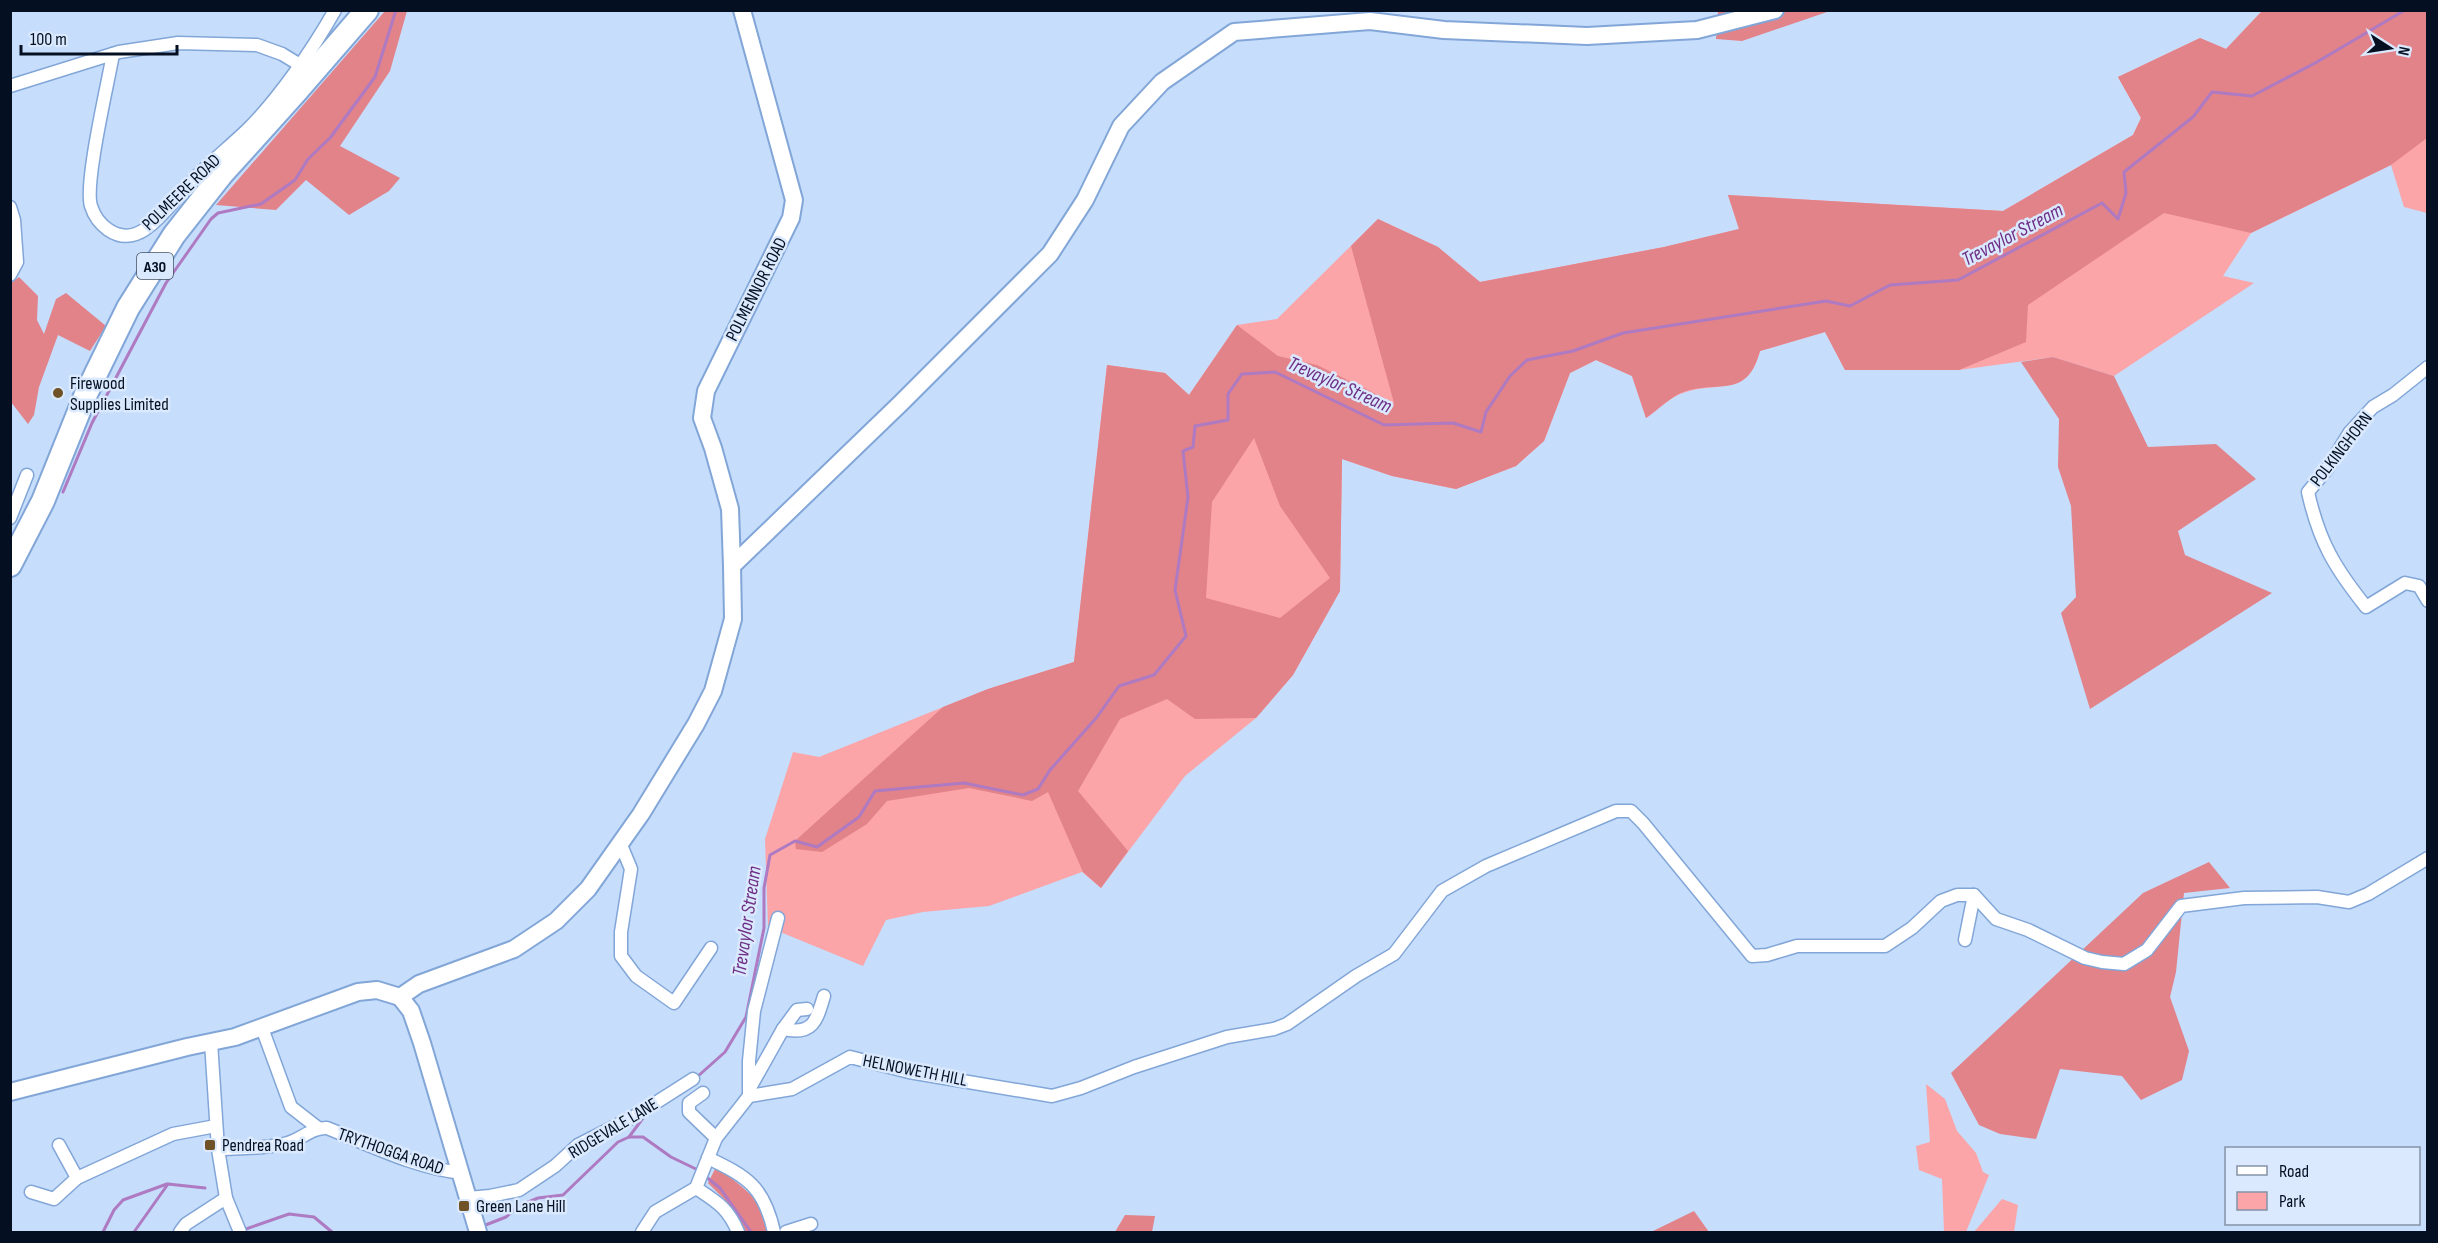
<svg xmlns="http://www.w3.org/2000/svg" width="2438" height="1243" viewBox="0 0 2438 1243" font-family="'Sofia Sans Condensed',sans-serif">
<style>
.green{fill:#fba5a9}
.forest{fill:#e28289;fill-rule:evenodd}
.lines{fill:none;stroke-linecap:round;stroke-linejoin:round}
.stream{stroke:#ae7ac2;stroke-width:3}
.street-casing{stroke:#82a6d7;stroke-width:15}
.secondary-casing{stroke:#82a6d7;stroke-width:20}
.highway-casing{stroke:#82a6d7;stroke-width:26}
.street{stroke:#fff;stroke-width:12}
.secondary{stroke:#fff;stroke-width:16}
.highway{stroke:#fff;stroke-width:22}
.poi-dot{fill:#6f5226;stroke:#dae9fe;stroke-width:2}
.labels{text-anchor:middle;stroke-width:5;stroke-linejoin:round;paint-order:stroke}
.shield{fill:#dae9fe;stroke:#445163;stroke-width:1.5}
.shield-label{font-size:16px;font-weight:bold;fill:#041021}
.street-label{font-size:18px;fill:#041021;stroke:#dae9fe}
.poi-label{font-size:18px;fill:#041021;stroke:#dae9fe;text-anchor:start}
.water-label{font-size:20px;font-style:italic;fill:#6e2e84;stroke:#dae9fe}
</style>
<rect width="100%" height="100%" fill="#c6ddfc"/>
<g class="green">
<path d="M2262 11H2427V213L2404 207 2391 165 2251 233 2223 276 2254 283 2114 376 2053 357 1959 370H1845L1825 332 1760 351C1748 398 1720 381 1686 392 1672 395 1658 410 1646 418L1632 376 1596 360 1570 373 1544 441 1516 466 1456 489 1392 476 1342 459 1340 591 1293 675 1256 718 1185 776 1101 888 1082 872 989 906 923 912 886 920 863 966 768 927 765 839 793 752 819 757 988 689 1074 662 1107 365 1165 373 1189 395 1237 325 1277 319 1378 219 1438 247 1480 282 1664 247 1739 229 1728 195 2003 211 2133 135 2141 118 2118 77 2200 38 2226 49Z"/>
<path d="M1926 1084 1945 1099 1957 1131 1976 1153 1983 1172 1989 1175 1966 1232H1944L1942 1179 1919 1170 1916 1146 1930 1142Z"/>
<path d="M2002 1199 2018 1205 2014 1232H1974Z"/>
</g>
<g class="forest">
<path d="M385 11H407L390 71 340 146 400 178 389 191 349 215 306 180 276 210 216 205Z"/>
<path d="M1718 11H1830L1742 41 1716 39Z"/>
<path d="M2262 11H2427V138L2391 165 2251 233 2164 213 2028 305 2026 342 1959 370H1845L1825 332 1760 351C1747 398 1722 381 1686 391 1672 395 1658 410 1646 418L1632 376 1596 360 1570 373 1544 441 1516 466 1456 489 1392 476 1342 459 1340 591 1293 675 1256 718 1195 719 1167 699 1120 719 1078 791 1128 851 1101 888 1083 872 1048 792 1032 801 969 788 887 801 867 824 822 852 796 849 795 841 943 707 988 689 1074 662 1107 365 1165 373 1189 395 1237 325 1278 356 1317 365 1394 403 1351 246 1378 219 1438 247 1480 282 1664 247 1739 229 1728 195 2003 211 2133 135 2141 118 2118 77 2200 38 2226 49ZM1254 438 1280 506 1330 578 1280 618 1206 598 1212 502Z"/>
<path d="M19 277 38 296 37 320 44 334 56 299 66 293 106 326 90 351 58 335 39 387 34 415 28 424 11 402V283Z"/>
<path d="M2053 357 2114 376 2148 447 2216 444 2256 479 2178 531 2185 555 2272 593 2090 709 2061 613 2076 597 2071 506 2058 467 2059 419 2021 362Z"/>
<path d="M2209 862 2230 888 2184 893 2176 972 2170 997 2189 1051 2182 1080 2141 1100 2122 1076 2060 1069 2036 1139 2000 1134 1979 1125 1951 1073 2143 893Z"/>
<path d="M716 1167C744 1188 761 1198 772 1232H744L725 1200 708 1183Z"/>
<path d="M1694 1211 1709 1232H1651Z"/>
<path d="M1125 1215 1155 1216 1152 1232H1115Z"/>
</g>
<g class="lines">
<g class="stream">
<path d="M63 492 92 423 166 283 185 256 211 219 218 213 261 204 295 180 308 159 330 138 375 77 396 10"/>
<path d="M697 1077 725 1052 746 1017 764 928V888L770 855 795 841 817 847 859 817 875 791 964 783 1023 795 1038 789 1050 770 1097 717 1119 686 1154 675 1186 636 1175 590 1188 497 1183 451 1193 447 1195 426 1228 420V394L1242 374 1275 372 1384 425 1453 423 1481 432 1486 412 1510 376 1527 360 1573 351 1623 333 1826 301 1850 306 1890 285 1958 280 2102 203 2118 219 2126 193 2124 172 2193 117 2212 92 2252 96 2317 62 2405 10"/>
<path d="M629 1137 646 1114"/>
<path d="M705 1176 720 1188 751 1232"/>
<path d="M483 1226 506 1217 519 1206 538 1198 563 1195 618 1142 629 1137H643L671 1157 698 1170"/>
<path d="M243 1230 289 1214 314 1217 332 1232"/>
<path d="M103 1232 114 1210 123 1200 167 1184"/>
<path d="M134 1232 168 1184 205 1188"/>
</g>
<g class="street-casing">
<g id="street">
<path d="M113 54C108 83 84 184 91 206 97 225 116 241 136 234 154 228 176 198 189 184 207 165 227 149 246 131 278 100 313 49 335 10"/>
<path d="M10 86 119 52 178 43 257 45 282 54 300 65"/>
<path d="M10 207 14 220 17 262 10 275"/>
<path d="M2428 367 2393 395 2373 407 2350 432 2327 469 2308 492C2319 542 2335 568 2366 607L2405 583 2419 586 2428 601"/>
<path d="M10 518 27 475"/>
<path d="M621 845 631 869 621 932V956L636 976 674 1003 711 948"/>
<path d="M1965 940 1974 895"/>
<path d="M262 1028 291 1107 318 1128"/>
<path d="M783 1029 797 1010 807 1009"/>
<path d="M211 1042 218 1149 226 1198 240 1232"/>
<path d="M751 1086 783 1029C813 1036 817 1020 824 996"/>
<path d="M703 1093 689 1103V1112L716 1138"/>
<path d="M749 1096 792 1089 850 1057 909 1072 1052 1096 1081 1088 1134 1067 1227 1037 1274 1029 1287 1024 1356 976 1394 954 1442 891 1486 866 1616 811H1631L1643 823 1752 956 1767 955 1797 946H1885L1912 928 1941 901 1957 895H1974L1996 919 2028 930 2085 958 2102 962 2124 964 2147 950 2181 906 2244 898 2317 897 2349 902 2368 894 2428 858"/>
<path d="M749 1096V1061L754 1011 778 918"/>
<path d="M218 1149C239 1148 263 1149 284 1144 300 1141 311 1127 327 1128 370 1145 415 1168 462 1173"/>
<path d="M708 1158C748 1177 764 1187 774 1232"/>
<path d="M77 1178 173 1134 216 1126"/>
<path d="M696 1188C717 1202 728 1208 738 1232"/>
<path d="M31 1192 54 1199 77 1178 59 1145"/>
<path d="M468 1198 490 1196 519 1190 555 1166 578 1145 635 1116 693 1079"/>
<path d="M180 1232 186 1224 226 1198"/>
<path d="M642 1232 655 1212 696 1188 716 1138 749 1096"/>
<path d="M786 1232 811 1224"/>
</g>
</g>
<g class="secondary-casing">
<g id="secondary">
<path d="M732 566 730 509 713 448 702 418 706 391 791 218 794 200 742 10"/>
<path d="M400 997 419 984 514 949 556 921 588 889 641 814 696 724 713 691 733 619 732 566 901 403 1050 254 1085 200 1121 126 1162 82 1234 32 1370 21 1444 30 1587 36 1697 30 1775 10"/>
<path d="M400 997 411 1011 422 1043 478 1232"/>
<path d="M10 1092 187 1047 235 1037 358 992 377 990 400 997"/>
</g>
</g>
<g class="highway-casing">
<path id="highway" d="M10 565 43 501 86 394 128 308 174 235 222 174 296 92 367 10"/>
</g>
<use href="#street" class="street"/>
<use href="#secondary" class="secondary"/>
<use href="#highway" class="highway"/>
</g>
<g class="poi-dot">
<circle cx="58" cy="393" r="6"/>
<rect x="204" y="1139" width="12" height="12" rx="3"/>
<rect x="458" y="1200" width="12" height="12" rx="3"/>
</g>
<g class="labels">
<rect class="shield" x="137" y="253" width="36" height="26" rx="4.5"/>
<g class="shield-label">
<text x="155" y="272">A30</text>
</g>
<g class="street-label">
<text transform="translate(181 192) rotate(-44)" y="6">POLMEERE ROAD</text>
<text transform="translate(756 289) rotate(-63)" y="6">POLMENNOR ROAD</text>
<text transform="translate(2341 449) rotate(-52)" y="6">POLKINGHORN</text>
<text transform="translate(915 1070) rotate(11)" y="6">HELNOWETH HILL</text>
<text transform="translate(613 1128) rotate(-31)" y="6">RIDGEVALE LANE</text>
<text transform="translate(391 1151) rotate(19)" y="6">TRYTHOGGA ROAD</text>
</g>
<g class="poi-label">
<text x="70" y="389">Firewood<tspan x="70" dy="21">Supplies Limited</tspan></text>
<text x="222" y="1151">Pendrea Road</text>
<text x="476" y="1212">Green Lane Hill</text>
</g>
<g class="water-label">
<text transform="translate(2012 234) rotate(-28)" y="7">Trevaylor Stream</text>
<text transform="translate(1340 384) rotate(24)" y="7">Trevaylor Stream</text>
<text transform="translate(746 921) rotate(-82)" y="7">Trevaylor Stream</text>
</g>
</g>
<rect width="2438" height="1243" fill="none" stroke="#041021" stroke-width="24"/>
<rect x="2225" y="1147" width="195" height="78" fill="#dae9fe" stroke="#8492a6" stroke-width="1.5"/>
<rect x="2237" y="1166" width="30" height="9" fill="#ffffff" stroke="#8492a6" stroke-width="1.5"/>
<text x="2279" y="1177" font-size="18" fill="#041021">Road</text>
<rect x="2237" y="1192" width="30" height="18" fill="#fba5a9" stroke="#8492a6" stroke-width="1.5"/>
<text x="2279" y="1207" font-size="18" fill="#041021">Park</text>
<g transform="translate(2390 48) rotate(102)" stroke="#dae9fe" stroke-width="4.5" paint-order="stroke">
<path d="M0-4.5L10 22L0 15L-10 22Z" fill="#041021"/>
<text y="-9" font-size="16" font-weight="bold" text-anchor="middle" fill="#041021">N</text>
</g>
<path d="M21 45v9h156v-9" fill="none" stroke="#041021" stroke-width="3"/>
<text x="30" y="45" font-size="18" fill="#041021" stroke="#dae9fe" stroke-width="4.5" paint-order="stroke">100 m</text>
</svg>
